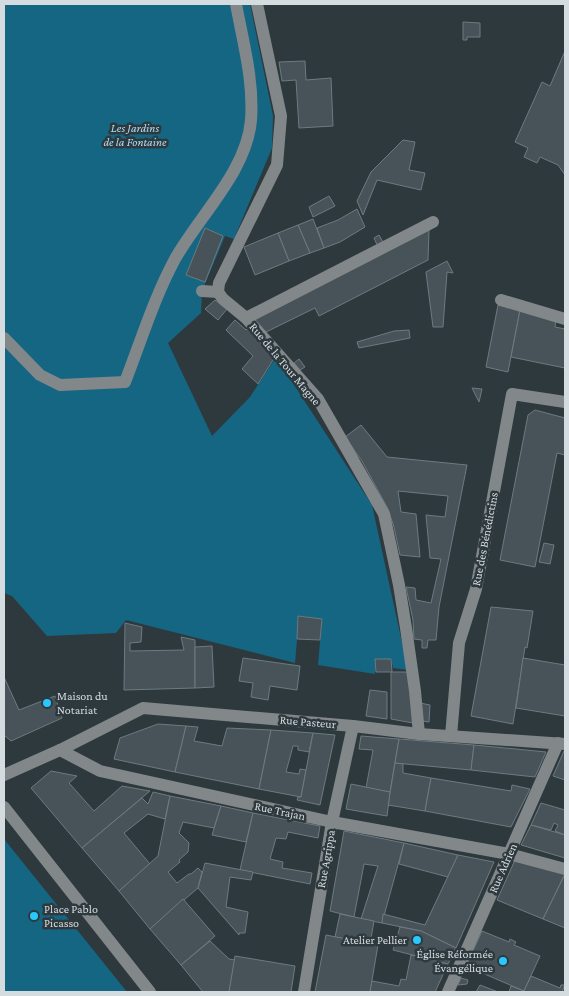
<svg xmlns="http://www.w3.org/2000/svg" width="569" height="996" viewBox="0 0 569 996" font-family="'Crimson Pro',serif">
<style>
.park{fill:#156683}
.building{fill:#475358;stroke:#6d7a7f}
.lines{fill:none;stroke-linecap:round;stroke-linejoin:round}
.minor{stroke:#82878a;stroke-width:12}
.poi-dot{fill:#29c8ff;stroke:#2e393e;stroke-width:2}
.labels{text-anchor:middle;stroke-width:5;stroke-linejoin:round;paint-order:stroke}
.park-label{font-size:12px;font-style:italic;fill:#abdef6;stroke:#2e393e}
.street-label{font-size:12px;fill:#d5dce0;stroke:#2e393e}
.poi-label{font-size:12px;fill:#d5dce0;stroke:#2e393e;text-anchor:start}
</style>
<rect width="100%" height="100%" fill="#2e393e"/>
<g class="park">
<path d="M4 4H250L273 116 272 148 234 239 225 236 202 291 201 313 168 343 212 436 250 397 276 357 372 505 408 670 393 668 391 659H376L375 674 318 665 322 619 299 616 295 663 126 620 116 633 47 636 12 596 4 593Z"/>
<path d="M4 839 127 992H4Z"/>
</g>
<g class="building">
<path d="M463 22 480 23V37H467V40H463Z"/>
<path d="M565 51V175L558 165 540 157 537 163 524 157 528 148 515 142 542 82 550 86Z"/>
<path d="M305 61 306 80 331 78 333 126 299 128 296 80 282 81 279 62Z"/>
<path d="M403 140 415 142 409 170 425 173 421 190 377 180 363 215 357 201 371 172Z"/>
<path d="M329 196 335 206 313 217 309 207Z"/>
<path d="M357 209 365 227 340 242 324 248 317 228 338 220Z"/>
<path d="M313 219 324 248 310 253 298 225Z"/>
<path d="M298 225 310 253 289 261 278 233Z"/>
<path d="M205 228 223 236 205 282 186 275Z"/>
<path d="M429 230 428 260 319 316 315 308 266 332 255 321V318Z"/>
<path d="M278 233 289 261 255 275 244 247Z"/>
<path d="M379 235 384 244 378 247 374 238Z"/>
<path d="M447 261 453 273 447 272 443 327H433L426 272Z"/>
<path d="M215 300 227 309 218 320 205 309Z"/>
<path d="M498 305 520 310 508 372 486 367Z"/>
<path d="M520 310 556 319 555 327 565 329V368L511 357Z"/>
<path d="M235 320 246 330 249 327 276 355 258 384 242 369 253 356 226 330Z"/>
<path d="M409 330 410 338 359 348 357 342 394 331Z"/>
<path d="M299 359 305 367 300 370 294 363Z"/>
<path d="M472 388 482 389 479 402Z"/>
<path d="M535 410 565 418V455L557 453 535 567 500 560 528 415Z"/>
<path d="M361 425 387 457 467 465 439 607 436 640H428L427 648H422V640L414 639 413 620 406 587 415 588 416 600 431 603 441 559 430 558 426 515 445 517 448 496 398 491 401 512 416 514 420 557 400 555 394 527 388 509 362 461 345 437Z"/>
<path d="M544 543 554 545 550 564 539 562Z"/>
<path d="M491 607 533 611 527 648 525 647 513 724 471 716Z"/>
<path d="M298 616 322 619 320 640 297 639Z"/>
<path d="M125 623 142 627 141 642 130 643V651L184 650 181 637 195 640V688L124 690Z"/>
<path d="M212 646 214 687 195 688V647Z"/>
<path d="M243 658 300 666 297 690 270 686 268 700 251 697 253 683 239 681Z"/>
<path d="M523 658 565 665V716L516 708Z"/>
<path d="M375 659H391L392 672H376Z"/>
<path d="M391 672H410L413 723 391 719Z"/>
<path d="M4 677 19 710 55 696 62 718 11 741 4 735Z"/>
<path d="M370 690 387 692V719L366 716Z"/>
<path d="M420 703 430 705 429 722 422 721Z"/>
<path d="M158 724 186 726 175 772 114 759 120 738Z"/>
<path d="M186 726 198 727 194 741 222 746 227 728 271 730 259 789 175 772Z"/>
<path d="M271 730 313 733 309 752 298 750V746H293L286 772 299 774 300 769 306 770 301 797 259 789Z"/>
<path d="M313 733 335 735 320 805 297 800 298 797H301Z"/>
<path d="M361 736 399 739 390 792 366 788 373 750 359 749Z"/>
<path d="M399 739 474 745 471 770 395 763Z"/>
<path d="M474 745 516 749 546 752 535 777 471 770Z"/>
<path d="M564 751 565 752V780L553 776Z"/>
<path d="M395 763 403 764V773L431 778 425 811 388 805Z"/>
<path d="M51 771 77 776 69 783 94 811 122 786 150 791 82 848 31 788Z"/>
<path d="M431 778 511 791 512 785 530 789 511 827 425 811Z"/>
<path d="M351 784 390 792 387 816 346 809Z"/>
<path d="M153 792 170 796 165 819 148 814 124 833 150 864 119 891 82 848 142 798 148 804Z"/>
<path d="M170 796 221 806 214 828 183 822 179 833 189 843 188 852 179 860 180 862 168 872 177 883 189 874H191L198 868 202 872 198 888 150 929 119 891 158 856Z"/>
<path d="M541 803 565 810V835L555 831 558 825 554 823 551 830 531 825Z"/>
<path d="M221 806 253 813 246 842 212 835Z"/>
<path d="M253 813 320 826 318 838 288 832 286 839 276 838 270 859 283 862 282 868 312 873 310 884 240 870Z"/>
<path d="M531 825 565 835V858L521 845Z"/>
<path d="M344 831 404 843 382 923 361 919 378 866 364 864 354 917 330 911Z"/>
<path d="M404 843 458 855 448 877 399 864Z"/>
<path d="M458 855 494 862 456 948 421 931 382 923 383 914 425 925Z"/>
<path d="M515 860 565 874 543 919 497 900Z"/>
<path d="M205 863 253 872 251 880 230 877 226 907 248 912 245 933H239V935L198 888Z"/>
<path d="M565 874V928L543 919Z"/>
<path d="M183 899 215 936 181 965 150 929Z"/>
<path d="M340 914 374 921 370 944 335 937Z"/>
<path d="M400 927 421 931 456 948 448 964 393 950Z"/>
<path d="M482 931 509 942 510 939 516 942 514 945 540 956 524 991 466 966Z"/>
<path d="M326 935 378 945 370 992H315Z"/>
<path d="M210 941 229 959 235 960 229 992H203L181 965Z"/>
<path d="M411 955 448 964 435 992H370L372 981 399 986 401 979 406 980Z"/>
<path d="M235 956 295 966 291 992H229Z"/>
<path d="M531 976 560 988 561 985H565L562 992H509L511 986 524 991Z"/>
<path d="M461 978 468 980 467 984 458 985Z"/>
<path d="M480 985 498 992H476Z"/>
</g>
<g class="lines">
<g class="minor">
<path d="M257 4 281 116 277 165 219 283 218 292 223 299 246 318 318 399 384 514 399 585 406 628 415 691 419 734"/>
<path d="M202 291 218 292"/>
<path d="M501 300 565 319"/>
<path d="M246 318 433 222"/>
<path d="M4 338 40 375 60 385 125 382C141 341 154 298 175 259 199 216 247 171 251 120 254 81 243 42 236 4"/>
<path d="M451 736 459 643 476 589 512 394 565 402"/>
<path d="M60 750 100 771 332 822 509 854 565 869"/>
<path d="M4 775 60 750 143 708 353 726 419 734 565 744"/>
<path d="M4 807 150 992"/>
<path d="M304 992 332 822 353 726"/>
<path d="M448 992 558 743"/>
</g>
</g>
<g class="poi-dot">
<circle cx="47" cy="703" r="5"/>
<circle cx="34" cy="916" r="5"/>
<circle cx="417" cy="940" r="5"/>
<circle cx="503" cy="961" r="5"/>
</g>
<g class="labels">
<g class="park-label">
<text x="135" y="132">Les Jardins<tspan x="135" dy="14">de la Fontaine</tspan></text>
</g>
<g class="street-label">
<text transform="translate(285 364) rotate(50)" y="4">Rue de la Tour Magne</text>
<text transform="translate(485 539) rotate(-79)" y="4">Rue des Bénédictins</text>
<text transform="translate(308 722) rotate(5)" y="4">Rue Pasteur</text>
<text transform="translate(280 811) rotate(12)" y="4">Rue Trajan</text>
<text transform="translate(326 859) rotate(-80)" y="4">Rue Agrippa</text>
<text transform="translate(503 868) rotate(-66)" y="4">Rue Adrien</text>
</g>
<g class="poi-label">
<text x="57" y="700">Maison du<tspan x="57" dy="14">Notariat</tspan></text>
<text x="44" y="913">Place Pablo<tspan x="44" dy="14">Picasso</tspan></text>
<text x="407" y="944" text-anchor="end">Atelier Pellier</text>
<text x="493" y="958" text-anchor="end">Église Réformée<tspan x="493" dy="14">Évangélique</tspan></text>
</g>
</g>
<rect width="569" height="996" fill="none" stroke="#d5dce0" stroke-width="10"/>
</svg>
